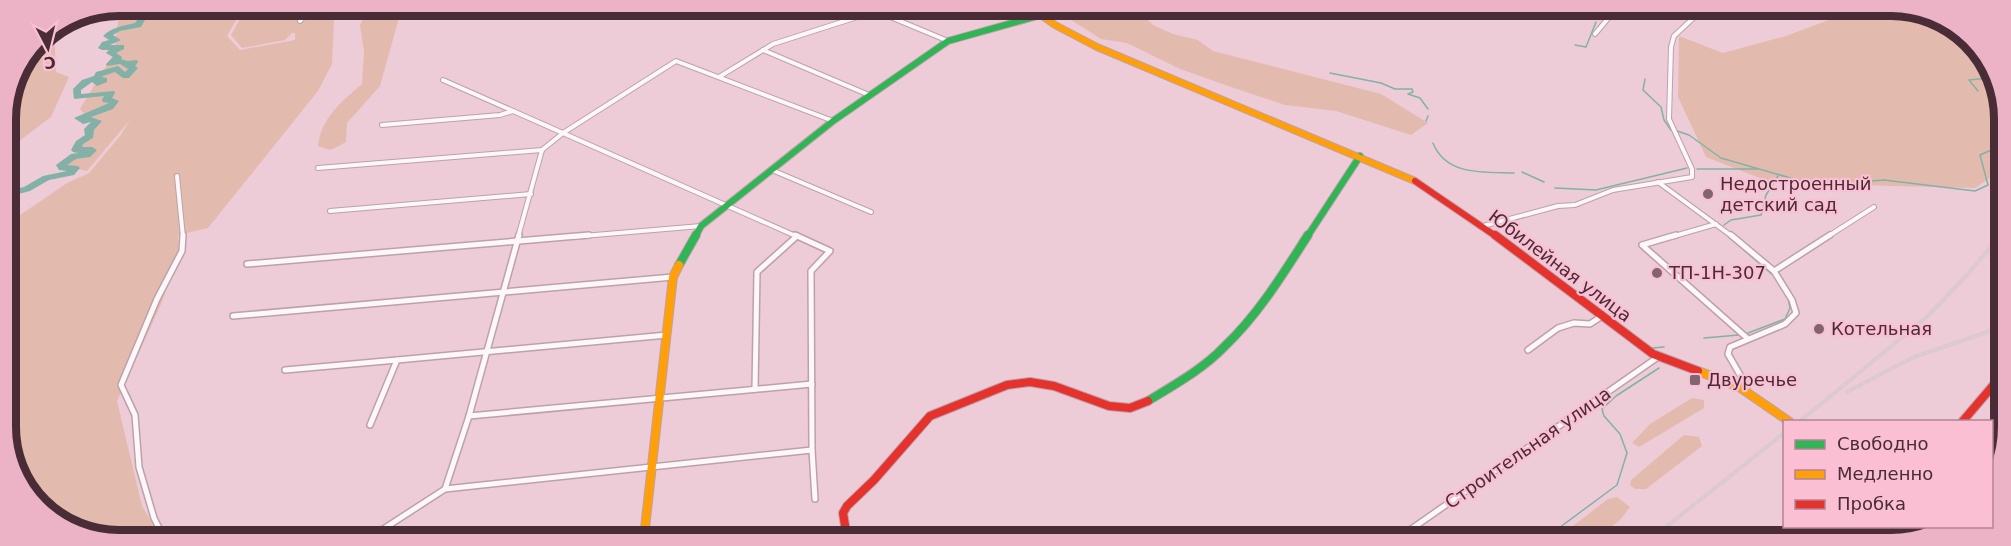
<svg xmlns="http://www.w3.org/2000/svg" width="2011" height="546" viewBox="0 0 2011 546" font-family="'DejaVu Sans',sans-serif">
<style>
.green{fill:#e3bbae}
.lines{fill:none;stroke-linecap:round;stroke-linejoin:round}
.stream{stroke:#83b1a7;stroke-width:1.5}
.river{fill:#83b1a7;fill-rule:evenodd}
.street-far1-casing{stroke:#bda1aa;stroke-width:6}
.street-casing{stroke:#bda1aa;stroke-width:8}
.fast-far1-casing{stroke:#bda1aa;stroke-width:8}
.fast-casing{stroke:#bda1aa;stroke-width:10}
.slow-far1-casing{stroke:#bda1aa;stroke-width:8}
.slow-casing{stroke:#bda1aa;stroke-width:10}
.jam-far1-casing{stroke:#bda1aa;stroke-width:8}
.jam-casing{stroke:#bda1aa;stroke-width:10}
.street-far1{stroke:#fcf7f9;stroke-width:4}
.street{stroke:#fcf7f9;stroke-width:5}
.fast-far1{stroke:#30b455;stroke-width:6}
.fast{stroke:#30b455;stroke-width:8}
.slow-far1{stroke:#ff9f0a;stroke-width:6}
.slow{stroke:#ff9f0a;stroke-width:8}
.jam-far1{stroke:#e5322d;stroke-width:6}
.jam{stroke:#e5322d;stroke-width:8}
.rail-casing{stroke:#d5ccce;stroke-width:4}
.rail{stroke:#fabfd2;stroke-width:1.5;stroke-dasharray:4;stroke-linecap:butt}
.poi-dot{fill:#82646e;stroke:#fabfd2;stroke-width:2}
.labels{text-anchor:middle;stroke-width:4.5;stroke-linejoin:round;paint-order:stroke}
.poi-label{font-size:18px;fill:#492c36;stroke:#fabfd2;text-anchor:start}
.street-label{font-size:18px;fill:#492c36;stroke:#fabfd2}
.rim{fill:none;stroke:#492c36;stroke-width:8}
</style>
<rect width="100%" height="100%" fill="#edccd7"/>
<g class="green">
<path d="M119 6H146L134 17 138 23 152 6H244L227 36 240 50 295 40V33H292L285 40 242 48 231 35 247 6H342L334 19 332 64 318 91 208 228 178 235V254L162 302 117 401 142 506 160 536H90L34 502 8 449 7 224 67 183 89 173 120 136 130 120 87 171 64 166 95 127 80 109 114 53 119 14 103 9Z"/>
<path d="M369 7H402L380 86 347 123 346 142 331 150 318 146C321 118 342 101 362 84L364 52 360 25Z"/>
<path d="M1052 8H1136L1153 25 1173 34 1198 40 1213 51 1381 94 1428 123 1411 135 1336 111 1285 105 1234 88 1180 69 1127 43 1101 39Z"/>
<path d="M1855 10 1924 12 1972 39 2003 97V169L1975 188 1772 183 1706 157 1678 97 1679 36 1723 53 1786 36Z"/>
<path d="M54 29 56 72 69 77 51 117 6 151V112L39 39Z"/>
<path d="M1692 398 1704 400V408L1639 447 1632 443 1650 424Z"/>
<path d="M1684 435 1699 437 1702 446 1646 489H1635L1630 485 1631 480Z"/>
<path d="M1617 497 1630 507 1620 520 1596 539H1556L1608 499Z"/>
</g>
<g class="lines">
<g class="stream">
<path d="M1575 45 1586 47 1596 22"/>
<path d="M1330 73 1381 83 1395 89H1412L1413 92 1408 94 1420 98 1428 109"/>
<path d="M1645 79 1643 90 1661 107 1664 120 1671 130"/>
<path d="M1978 91 1969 80 1988 78 1991 74"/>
<path d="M1426 121 1428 116"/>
<path d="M1677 131 1689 135 1721 158 1801 181 1847 183 1884 180 1975 191 1988 185 1980 155 2003 145"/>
<path d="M1433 143C1446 176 1484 172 1514 173"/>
<path d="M1697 169H1757"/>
<path d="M1522 172 1544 182"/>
<path d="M1555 188 1596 190 1687 168"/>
<path d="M1724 225 1731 220 1761 215 1766 195 1778 176"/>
<path d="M1730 238 1774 276"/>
<path d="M1748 333 1785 319 1790 308 1788 298"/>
<path d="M1704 338 1739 335"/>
<path d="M1652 348 1664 347"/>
<path d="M1544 539 1617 485 1627 453 1620 434 1604 416 1602 409 1616 396 1659 368"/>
</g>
<path class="river" d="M118 6 115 12 123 11 124 14C137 9 137 8 145 20L141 27 120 31 113 35 121 40 110 45H124V49L116 53 122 57 121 59 127 61 137 60 138 62 135 66 138 68 129 78H123L115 72 103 76 102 77 107 78V82L97 86 92 82 81 90V94L114 91 115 93 112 98 119 101 113 109 91 117 102 121 94 130 93 138 83 144 82 147H92L97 150 90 157 76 159 67 165 78 166 80 168 74 175 49 180 30 191 7 197V191L24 187 43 176 67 171 59 170 56 165 71 154 79 153 73 152 71 150 76 141 85 135 84 129 91 122 83 124 74 118 109 103 103 102 102 100 104 96 74 99 73 89 82 80 94 76 96 72 118 66 125 72 128 69 120 64 107 66 106 64 113 57 106 53 109 50H102L98 48 102 42 109 40 103 36C112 27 123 26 135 23L137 20 134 15 120 20 114 17 104 18V15L86 17 82 15 84 13Z"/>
<g class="street-far1-casing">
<g id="street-far1">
<path d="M300 21 313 6"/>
<path d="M1595 34 1616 9"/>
<path d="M763 50 869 95"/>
<path d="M719 77 773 44 876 11 948 41"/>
<path d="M443 80 798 237"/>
<path d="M382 125 500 115 513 111"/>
<path d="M318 168 542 150"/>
<path d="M772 170 871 212"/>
<path d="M177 176 183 237"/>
<path d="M1658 182 1733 237"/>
<path d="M330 211 531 194"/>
<path d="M1483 226 1558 206 1575 205 1613 190 1692 177V169L1669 119 1671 47 1674 36 1703 9"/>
<path d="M518 237 542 150 563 133 676 61 833 121"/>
<path d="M571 237 701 226"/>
<path d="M1671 237 1716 224"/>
<path d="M1827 237 1874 207"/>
</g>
</g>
<g class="street-casing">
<g id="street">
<path d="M795 235 830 251 811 271 812 450 815 499"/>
<path d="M1676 235 1642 245 1747 338"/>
<path d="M1731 235 1774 271"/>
<path d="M247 264 589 235"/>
<path d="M233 316 673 277"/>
<path d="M1528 350 1558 328 1574 323 1590 324 1602 316"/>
<path d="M285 370 397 360"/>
<path d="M755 389 757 272 797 236"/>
<path d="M1745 391 1747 387 1728 354 1730 347 1785 324 1796 313 1792 300 1774 271 1830 235"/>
<path d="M469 416 812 384"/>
<path d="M370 425 397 360 667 335"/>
<path d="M445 489 469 416 519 235"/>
<path d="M163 536 154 518 139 467 135 415 121 385 157 299 182 251 183 235"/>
<path d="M371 537 445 489 812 450"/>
<path d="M1397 539 1658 357"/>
</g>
</g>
<g class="fast-far1-casing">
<g id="fast-far1">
<path d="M695 237 701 226 833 121 948 41 1041 15"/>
<path d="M1307 237 1360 156"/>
</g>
</g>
<g class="fast-casing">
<g id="fast">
<path d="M679 265 696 235"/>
<path d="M1148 401C1174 385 1203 369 1224 347 1258 315 1283 274 1308 235"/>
</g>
</g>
<g class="slow-far1-casing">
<path id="slow-far1" d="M1031 8 1055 25 1097 47 1415 181"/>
</g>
<g class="slow-casing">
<g id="slow">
<path d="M1698 371 1739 387 1790 422"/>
<path d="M644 537 673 277 679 265"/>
</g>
</g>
<g class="jam-far1-casing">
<path id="jam-far1" d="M1415 181 1497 237"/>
</g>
<g class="jam-casing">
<g id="jam">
<path d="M1495 235 1653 354 1698 371"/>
<path d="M1962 422 2002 375"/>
<path d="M847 538 843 513 847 506 874 480 930 416 1007 385 1030 382 1054 386 1109 406 1130 408 1148 401"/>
<path d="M1855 540 1867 526"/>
</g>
</g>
<use href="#street-far1" class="street-far1"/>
<use href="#street" class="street"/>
<use href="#fast-far1" class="fast-far1"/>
<use href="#fast" class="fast"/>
<use href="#slow-far1" class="slow-far1"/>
<use href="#slow" class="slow"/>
<use href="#jam-far1" class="jam-far1"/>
<use href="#jam" class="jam"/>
<g class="rail-casing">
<g id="rail">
<path d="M1847 392 1914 357 2002 327"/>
<path d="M1799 422 1928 316 1966 276 2002 234"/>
<path d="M1651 539 1784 433"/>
</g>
</g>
<use href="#rail" class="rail"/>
</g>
<g class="poi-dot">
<circle cx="1708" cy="194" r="6"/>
<circle cx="1657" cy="273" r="6"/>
<circle cx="1819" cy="329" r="6"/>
<rect x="1689" y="374" width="12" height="12" rx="3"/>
</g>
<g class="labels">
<g class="poi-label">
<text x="1720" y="190">Недостроенный<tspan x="1720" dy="21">детский сад</tspan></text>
<text x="1669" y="279">ТП-1Н-307</text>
<text x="1831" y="335">Котельная</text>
<text x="1707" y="386">Двуречье</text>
</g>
<g class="street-label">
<text transform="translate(1560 266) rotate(37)" y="6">Юбилейная улица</text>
<text transform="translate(1528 448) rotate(-35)" y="6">Строительная улица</text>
</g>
</g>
<path d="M0 0H2011V546H0ZM119 16H1891A103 103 0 0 1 1994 119V427A103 103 0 0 1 1891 530H119A103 103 0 0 1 16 427V119A103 103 0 0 1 119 16Z" fill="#ecb3c6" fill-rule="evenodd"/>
<path class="rim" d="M119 16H1891A103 103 0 0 1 1994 119V427A103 103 0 0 1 1891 530H119A103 103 0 0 1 16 427V119A103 103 0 0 1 119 16Z"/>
<rect x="1783" y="420" width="210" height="108" fill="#fabfd2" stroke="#b38494" stroke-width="1.5"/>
<rect x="1795" y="440" width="30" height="9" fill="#30b455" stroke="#b38494" stroke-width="1.5"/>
<text x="1837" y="450" font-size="18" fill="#492c36">Свободно</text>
<rect x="1795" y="470" width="30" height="9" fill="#ff9f0a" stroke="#b38494" stroke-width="1.5"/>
<text x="1837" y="480" font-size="18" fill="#492c36">Медленно</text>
<rect x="1795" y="500" width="30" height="9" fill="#e5322d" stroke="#b38494" stroke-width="1.5"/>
<text x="1837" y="510" font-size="18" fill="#492c36">Пробка</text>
<g transform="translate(48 48) rotate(173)" stroke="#fabfd2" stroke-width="4.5" paint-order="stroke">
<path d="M0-4.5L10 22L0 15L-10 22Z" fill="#492c36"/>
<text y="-9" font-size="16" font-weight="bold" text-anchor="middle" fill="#492c36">С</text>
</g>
</svg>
